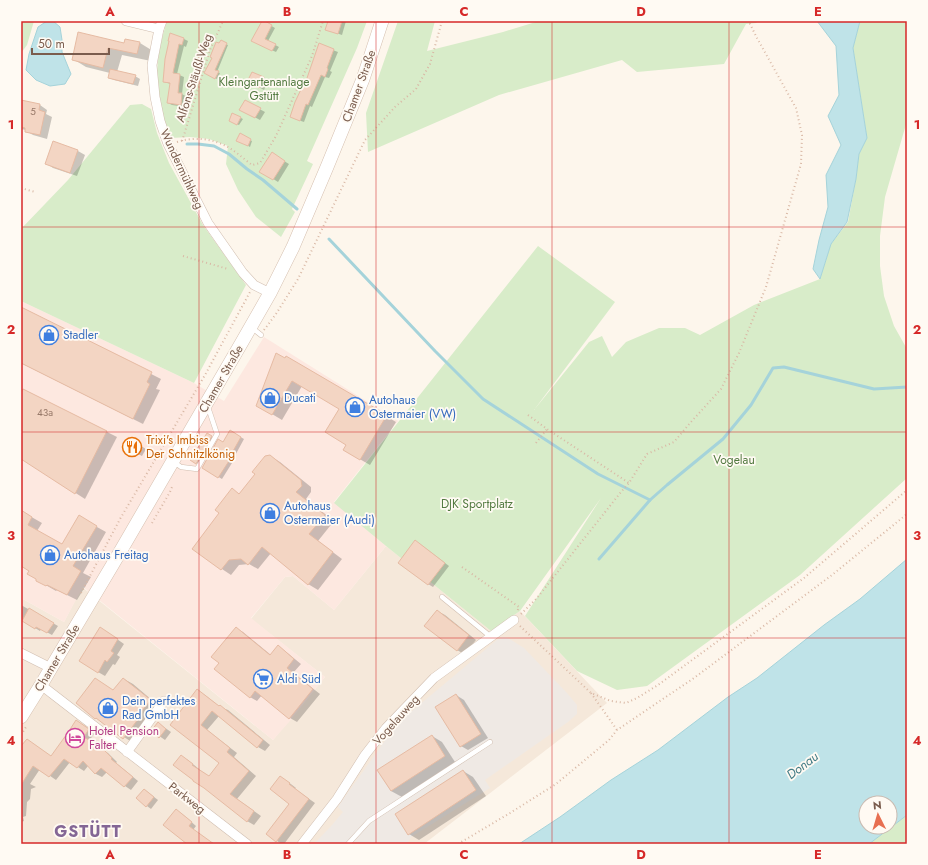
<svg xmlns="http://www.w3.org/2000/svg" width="928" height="865" viewBox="0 0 928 865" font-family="Jost,sans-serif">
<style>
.residential{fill:#f5e8da}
.commercial{fill:#fde8e0}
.industrial{fill:#efe9e4}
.green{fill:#d8ecc9}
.water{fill:#bfe3e8;stroke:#a5d3da;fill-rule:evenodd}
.shadow{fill:#0003}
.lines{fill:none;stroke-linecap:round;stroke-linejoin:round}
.stream{stroke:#a5d3da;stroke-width:3}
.building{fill:#f3d5c3;stroke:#e6bba3}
.lane-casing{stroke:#d1beb0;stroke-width:5.5}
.street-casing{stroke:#d1beb0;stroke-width:10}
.secondary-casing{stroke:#d6c0b0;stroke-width:14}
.path{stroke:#d9b8a5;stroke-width:2;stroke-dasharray:1 3;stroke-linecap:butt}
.lane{stroke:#fff;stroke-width:4.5}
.street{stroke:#fff;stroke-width:9}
.secondary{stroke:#fff;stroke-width:13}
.grid{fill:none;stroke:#d62828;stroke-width:1;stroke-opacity:0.55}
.labels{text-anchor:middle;stroke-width:3.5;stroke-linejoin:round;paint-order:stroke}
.number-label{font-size:10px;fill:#987a6a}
.street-label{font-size:12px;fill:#7a5c4d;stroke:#fffaf3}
.park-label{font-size:12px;fill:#537a41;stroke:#fffaf3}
.shop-label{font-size:12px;fill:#366cbe;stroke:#fffaf3;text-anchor:start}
.food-label{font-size:12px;fill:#c56008;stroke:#fffaf3;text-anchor:start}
.hotel-label{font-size:12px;fill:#b23c85;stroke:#fffaf3;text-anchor:start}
.water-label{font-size:13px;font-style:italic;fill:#437c86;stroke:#fffaf3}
.district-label{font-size:16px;font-weight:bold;letter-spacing:1px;fill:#846695;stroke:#fffaf3}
.neatline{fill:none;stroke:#d62828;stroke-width:1.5}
.grid-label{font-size:13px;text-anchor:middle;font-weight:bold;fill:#d62828}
</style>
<rect width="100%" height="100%" fill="#fdf6ec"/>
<path class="residential" d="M386 546 491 631 520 611 607 703 424 844H21V598L64 622 82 587 273 740 325 677 251 619 285 577 293 576 334 610Z"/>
<path class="commercial" d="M21 301 194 383 224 401 264 337 398 421 334 502 386 546 334 610 293 576 285 577 251 618 325 677 289 722 273 740 83 587 64 622 21 598Z"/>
<path class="industrial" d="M503 637 508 638 524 648 567 693 577 705V714L568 722 485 780 490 788 411 837 407 844H314L332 825 343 812 338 807 342 801 389 735 406 716 498 639Z"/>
<g class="green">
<path d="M21 21H34L27 45 21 53Z"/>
<path d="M167 21H367L357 48 307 161 313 164 292 209 295 212 281 237 256 217 238 190 226 164 228 146 209 139 190 137 170 138C167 130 164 123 162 115 153 84 157 51 167 21Z"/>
<path d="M398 21H435L427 51 503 32 539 21H758L756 23 746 24 724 64 637 72 622 60 499 95 368 152 366 113Z"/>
<path d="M860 21H907V121L885 197 880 236V266L884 296 894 326 907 349V478L800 575 647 686 617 690 577 671 525 616 601 498 520 611 491 631 386 546 334 503 538 246 615 302 534 410 589 342 602 336 612 357 626 342 659 328H685L700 335 754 305 820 279 831 244 848 222 856 179 859 154 867 138 853 48Z"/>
<path d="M142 104 151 109 157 133 169 163 203 225 246 285 194 383 21 301V229L68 180 130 105Z"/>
<path d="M907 815V841L904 844H869Z"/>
</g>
<g class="water">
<path d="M47 21H53L60 27 62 40V52L71 74 65 84 50 86 36 80 26 70 29 54 38 27Z"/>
<path d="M817 21H860L853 48 867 138 859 154 856 179 847 222 831 244 820 279 813 269 819 240 828 207 826 175 841 145 828 116 839 95 836 46Z"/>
<path d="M907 559V815L869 844H519L560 817 611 780 658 750 728 697 757 678 824 625 860 599ZM866 803H890V827H866Z"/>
</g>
<g class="shadow">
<path d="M263 21 275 28 268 41 279 47 276 52 256 43Z"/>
<path d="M329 21H346L342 35 330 31Z"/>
<path d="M79 34 125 45V40L140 43 153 51 151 61 122 55 117 72 135 76 140 79 138 86 114 80 109 78 110 73 86 67 73 59Z"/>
<path d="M171 34 184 39 188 41 186 47 184 46 177 74 184 77 182 94 187 97 185 107 172 105 168 103 171 84 164 82Z"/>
<path d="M221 42 228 45 217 72 220 73 217 79 206 73Z"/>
<path d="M320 45 338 52 330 71 332 72 329 78 325 77 312 107 310 106 304 122 295 119 306 82Z"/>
<path d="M252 73 268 81 264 90 253 84Z"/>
<path d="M21 101 40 105 47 110 46 114 52 117 47 139 33 135 26 131V130L21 129Z"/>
<path d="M245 101 265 112 260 120 241 110Z"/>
<path d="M233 114 243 119 239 125 232 122Z"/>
<path d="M240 135 252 141 250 147 238 140Z"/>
<path d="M78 151 85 155 77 176 53 168 46 163Z"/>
<path d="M272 154 289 164 278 182 261 171Z"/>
<path d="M21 308 161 379 156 389 160 390 143 424 21 363Z"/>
<path d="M286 357 396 422 370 465 344 450 347 444 340 408 302 386 282 420 257 405Z"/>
<path d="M24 390 117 437 85 499 21 458V395Z"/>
<path d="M230 431 244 439 231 463H232L222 479 203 468 223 443Z"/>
<path d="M207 434 213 438 198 464 191 460Z"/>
<path d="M141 446 146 449 142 456 130 450Z"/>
<path d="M270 456 280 462 311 487V492L306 499 334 521 318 541 342 559 318 590 308 584 271 553 258 569 249 564 239 565 231 575 222 569 220 513 232 490 240 494Z"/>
<path d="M21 511 42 523 37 531 62 546 79 517 106 532 83 573 91 577 77 600 57 590 56 591 37 580 30 570 21 565Z"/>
<path d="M420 544 449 566 433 587 428 584Z"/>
<path d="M21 605 58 626 52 635 41 629 40 631 21 619Z"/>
<path d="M437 611 445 615 476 640 464 654 457 650Z"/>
<path d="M236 628 243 632 271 655 278 647 285 651 301 664 293 673 320 694 297 722 290 718 262 695 257 701 250 697 220 663Z"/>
<path d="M107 632 124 644 117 655 120 657 115 665 113 664 105 676 98 672Z"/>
<path d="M124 679 133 684 159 706 133 743 96 718 77 703 113 691Z"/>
<path d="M197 691 205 695 220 707 228 710 270 745 265 751 258 747 219 716 207 730 237 753 234 757 256 776 237 799 261 816 254 825 247 821 181 756 188 760 199 769V770L210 777 221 763 171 724Z"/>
<path d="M456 695 464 700 488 738 468 750 461 746Z"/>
<path d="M158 723 171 732 165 740 152 731Z"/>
<path d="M83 725 94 734 89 741 108 753 117 762 116 763 138 781 131 790 125 786 107 772 102 777 96 774 88 766 84 771 70 762 56 780 40 769 30 784 36 787 31 789 30 799 27 802 26 816 23 817 24 821 21 822V748L52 757Z"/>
<path d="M432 736 442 742 455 762 402 797 391 791 378 771Z"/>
<path d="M463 771 473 777 486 796 419 840 409 834Z"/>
<path d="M287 781 296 788 295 789 315 803 284 844H282L277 841 290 803Z"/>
<path d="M145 790 158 800 151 809 147 806Z"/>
<path d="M181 813 196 826 193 830 213 844H190Z"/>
</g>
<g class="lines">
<g class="stream">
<path d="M187 144H198L214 146 229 154 247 169 263 180 297 209"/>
<path d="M329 239 435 351 483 399 598 474 650 500"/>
<path d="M599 559 650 500 667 485 723 439 751 405 773 368 784 367 874 389 907 387"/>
</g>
</g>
<g class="building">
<path d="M262 21H265L272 25 265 39 276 44 272 51 251 41Z"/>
<path d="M328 21H342L338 34 325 30Z"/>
<path d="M78 32 124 43 125 39 140 42 137 54 108 48 103 68 72 60Z"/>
<path d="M170 33 184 38 182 45 179 44 173 73 180 74 178 93H182L181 105 167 103 170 83 163 82 165 59 169 41H168Z"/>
<path d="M221 40 227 43 215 70 219 71 215 79 204 73 212 58 210 57 216 42 219 43Z"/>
<path d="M319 43 334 49 327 68 328 69 325 77 321 75 308 105 306 104 300 121 290 117 295 102 305 81H306Z"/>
<path d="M110 69 136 75 133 84 108 78Z"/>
<path d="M252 72 264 77 259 88 247 82Z"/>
<path d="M21 100 40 104 39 110 45 112 40 135 25 132V128L21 127Z"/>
<path d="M245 100 261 108 255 118 239 110Z"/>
<path d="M232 113 241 117 237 125 229 121Z"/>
<path d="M240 133 251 139 248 146 236 141Z"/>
<path d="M53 141 78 150 70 173 45 164Z"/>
<path d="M272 152 285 161 273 180 259 172Z"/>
<path d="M21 307 152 372 147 382 150 384 133 419 21 363Z"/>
<path d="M276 353 285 358 286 356 387 415 360 460 343 450 346 445 325 432 339 409 292 381 272 415 256 406Z"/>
<path d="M23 389 107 431 75 494 21 459V393Z"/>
<path d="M230 430 241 437 228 460 229 461 218 478 202 468 218 439 223 442Z"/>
<path d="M207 433 212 436 196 464 190 460Z"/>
<path d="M128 439 142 445 137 454 124 448Z"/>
<path d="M270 455 301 480 302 486 296 492 325 515 309 534 333 552 308 585 262 547 248 565 241 559 229 560 221 570 192 549 219 513 215 510 232 488 239 494 255 474 252 472 265 456Z"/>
<path d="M21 510 32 517 28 525 62 544 79 515 97 526 73 566 81 571 67 595 47 585 46 586 36 581V579L27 574 29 571 21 566Z"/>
<path d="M415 540 445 563 428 585 398 563Z"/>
<path d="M29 608 54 623 47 633 36 627 35 629 22 621Z"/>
<path d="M437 610 469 635 457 651 424 626Z"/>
<path d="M100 627 118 639 111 651 114 653 107 662 105 660 98 673 79 661Z"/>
<path d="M236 627 270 655 278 645 294 659 287 668 313 689 289 719 255 691 250 698 214 669 219 663 211 657Z"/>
<path d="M95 678 113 690 123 678 151 700 140 713 142 714 123 739 96 718 95 719 76 703Z"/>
<path d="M197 689 219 706 220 705 263 740 257 748 212 711 201 725 230 748 227 752 249 771 230 794 254 811 247 822 204 788 193 781V780L173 765 181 755 193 764 192 765 209 776 219 763 170 725Z"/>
<path d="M456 694 481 734 460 747 435 707Z"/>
<path d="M76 720 89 729 84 737 102 748 112 758 111 759 133 777 124 787 101 768 95 774 83 761 77 768 64 759 49 777 33 766 21 785V746L27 739 51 756 69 731Z"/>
<path d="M158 722 166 729 159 738 151 731Z"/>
<path d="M432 735 445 756 391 791 377 770Z"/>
<path d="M463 770 476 790 408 835 395 814Z"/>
<path d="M280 776 290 783 289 784 309 799 276 842 266 834 289 804 270 789Z"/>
<path d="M144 789 154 797 146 807 136 798Z"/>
<path d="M176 809 192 822 189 826 214 844H187L163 825Z"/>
</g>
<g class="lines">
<g class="lane-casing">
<g id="lane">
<path d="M251 327 261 335"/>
<path d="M174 462 181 467 197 469 217 434 210 413 207 406"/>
<path d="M442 597 491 637"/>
<path d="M348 844 369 821 490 742"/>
</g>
</g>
<g class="street-casing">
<g id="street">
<path d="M126 21 159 29"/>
<path d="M162 21 159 29 152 65 155 97 160 121 168 144 208 223 243 273 254 285 270 293"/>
<path d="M21 653 51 668"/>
<path d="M41 685 247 844"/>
<path d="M127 752 164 701"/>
<path d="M302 844 337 799 365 755 386 728 434 678 514 620"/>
</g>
</g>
<g class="secondary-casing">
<path id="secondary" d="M21 717 41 685 51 668 113 564 242 342 270 293 293 247 327 167 363 79 382 21"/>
</g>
<g class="path">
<path d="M182 141 184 135 210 50 223 21"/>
<path d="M177 142C193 137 209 138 224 145 233 149 244 159 252 165L260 163 276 136 312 56 323 21"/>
<path d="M21 188 35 192"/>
<path d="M183 256 228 269"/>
<path d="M264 330 276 314 298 279 365 140 395 107 416 89 430 64 442 21"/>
<path d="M528 415 547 429 629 483"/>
<path d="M536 443 547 429"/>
<path d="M152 523 170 492 172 487"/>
<path d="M462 567 519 607 517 612"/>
<path d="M81 593 120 519 205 375 250 292"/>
<path d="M521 614 537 598 621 492 629 483 647 454 674 442 691 422 721 389 739 353 766 287 801 164 802 135 796 108 757 38 750 24V21"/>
<path d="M520 626 591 693 611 701 626 703 637 698 658 685 804 578 907 490"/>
<path d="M591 693 617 730"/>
<path d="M21 735 26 727"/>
<path d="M458 844 510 813 556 784 609 740 617 730 694 678 832 575 907 514"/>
</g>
<use href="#lane" class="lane"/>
<use href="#street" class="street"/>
<use href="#secondary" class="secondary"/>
</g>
<path class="grid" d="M199 21V844M376 21V844M552 21V844M729 21V844M21 227H907M21 432H907M21 638H907"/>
<defs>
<g id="shop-ring" transform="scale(1)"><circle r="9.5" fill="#fffaf3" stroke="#3f7fe0" stroke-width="1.5"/><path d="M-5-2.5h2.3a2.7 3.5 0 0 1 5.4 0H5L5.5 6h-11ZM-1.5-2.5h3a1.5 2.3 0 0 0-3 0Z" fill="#3f7fe0"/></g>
<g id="restaurant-ring" transform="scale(1)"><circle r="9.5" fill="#fffaf3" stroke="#e8710a" stroke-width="1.5"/><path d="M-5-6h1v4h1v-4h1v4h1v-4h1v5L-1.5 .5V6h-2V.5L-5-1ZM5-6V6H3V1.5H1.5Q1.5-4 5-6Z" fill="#e8710a"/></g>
<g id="supermarket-ring" transform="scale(1)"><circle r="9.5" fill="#fffaf3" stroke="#3f7fe0" stroke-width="1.5"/><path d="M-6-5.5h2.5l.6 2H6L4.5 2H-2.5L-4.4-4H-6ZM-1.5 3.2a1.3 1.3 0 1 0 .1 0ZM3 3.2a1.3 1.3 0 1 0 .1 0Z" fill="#3f7fe0"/></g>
<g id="hotel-ring" transform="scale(1)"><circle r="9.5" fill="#fffaf3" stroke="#d1479c" stroke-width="1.5"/><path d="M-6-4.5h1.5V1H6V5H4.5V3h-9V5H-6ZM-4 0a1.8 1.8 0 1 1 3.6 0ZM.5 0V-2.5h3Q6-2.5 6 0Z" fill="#d1479c"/></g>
</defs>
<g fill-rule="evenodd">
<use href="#shop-ring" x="49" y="335"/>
<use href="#shop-ring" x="270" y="398"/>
<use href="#shop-ring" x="355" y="407"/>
<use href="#restaurant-ring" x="132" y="447"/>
<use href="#shop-ring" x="270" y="513"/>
<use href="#shop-ring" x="50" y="555"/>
<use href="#supermarket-ring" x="263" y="679"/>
<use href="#shop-ring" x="108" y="708"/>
<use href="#hotel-ring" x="75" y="738"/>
</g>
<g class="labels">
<g class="number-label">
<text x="33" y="115">5</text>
<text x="45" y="416">43a</text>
</g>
<g class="street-label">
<text transform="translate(194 78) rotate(-72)" y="4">Alfons-Stäußl-Weg</text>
<text transform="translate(359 86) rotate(-70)" y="4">Chamer Straße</text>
<text transform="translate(182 169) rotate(65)" y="4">Wundermühlweg</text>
<text transform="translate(221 379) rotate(-60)" y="4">Chamer Straße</text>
<text transform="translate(57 658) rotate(-59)" y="4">Chamer Straße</text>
<text transform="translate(396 720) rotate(-48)" y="4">Vogelauweg</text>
<text transform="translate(187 798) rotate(38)" y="4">Parkweg</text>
</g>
<g class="park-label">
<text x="264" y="86">Kleingartenanlage<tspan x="264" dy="14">Gstütt</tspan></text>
<text x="734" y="464">Vogelau</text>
<text x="477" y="508">DJK Sportplatz</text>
</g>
<g class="shop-label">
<text x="63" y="339">Stadler</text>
<text x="284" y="402">Ducati</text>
<text x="369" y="404">Autohaus<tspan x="369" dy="14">Ostermaier (VW)</tspan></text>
<text x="284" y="510">Autohaus<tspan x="284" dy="14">Ostermaier (Audi)</tspan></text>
<text x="64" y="559">Autohaus Freitag</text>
<text x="277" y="683">Aldi Süd</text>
<text x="122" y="705">Dein perfektes<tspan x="122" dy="14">Rad GmbH</tspan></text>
</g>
<g class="food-label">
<text x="146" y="444">Trixi's Imbiss<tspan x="146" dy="14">Der Schnitzlkönig</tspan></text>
</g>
<g class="hotel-label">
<text x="89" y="735">Hotel Pension<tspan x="89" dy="14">Falter</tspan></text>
</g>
<g class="water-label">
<text transform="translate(802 765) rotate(-37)" y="5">Donau</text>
</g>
<g class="district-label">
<text x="88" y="837">GSTÜTT</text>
</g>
</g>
<rect width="928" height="865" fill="none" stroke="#fffaf3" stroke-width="44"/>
<g transform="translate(878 815) rotate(355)"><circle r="19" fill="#fffaf3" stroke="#cabbb1"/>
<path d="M0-3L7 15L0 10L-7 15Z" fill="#e76f51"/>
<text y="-6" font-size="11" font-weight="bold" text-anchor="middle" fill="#7a5c4d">N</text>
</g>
<path d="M32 48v6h77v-6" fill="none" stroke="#7a5c4d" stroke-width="2"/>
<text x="38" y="48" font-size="12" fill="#7a5c4d" stroke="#fffaf3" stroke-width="3" paint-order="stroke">50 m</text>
<rect x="22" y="22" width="884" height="821" class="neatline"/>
<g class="grid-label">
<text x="110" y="16">A</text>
<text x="287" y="16">B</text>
<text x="464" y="16">C</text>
<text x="641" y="16">D</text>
<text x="818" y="16">E</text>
<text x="11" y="129">1</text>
<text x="917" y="129">1</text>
<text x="11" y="334">2</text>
<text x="917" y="334">2</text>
<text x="11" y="540">3</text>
<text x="917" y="540">3</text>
<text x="11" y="745">4</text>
<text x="917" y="745">4</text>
<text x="110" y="859">A</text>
<text x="287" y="859">B</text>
<text x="464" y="859">C</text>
<text x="641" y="859">D</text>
<text x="818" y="859">E</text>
</g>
</svg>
